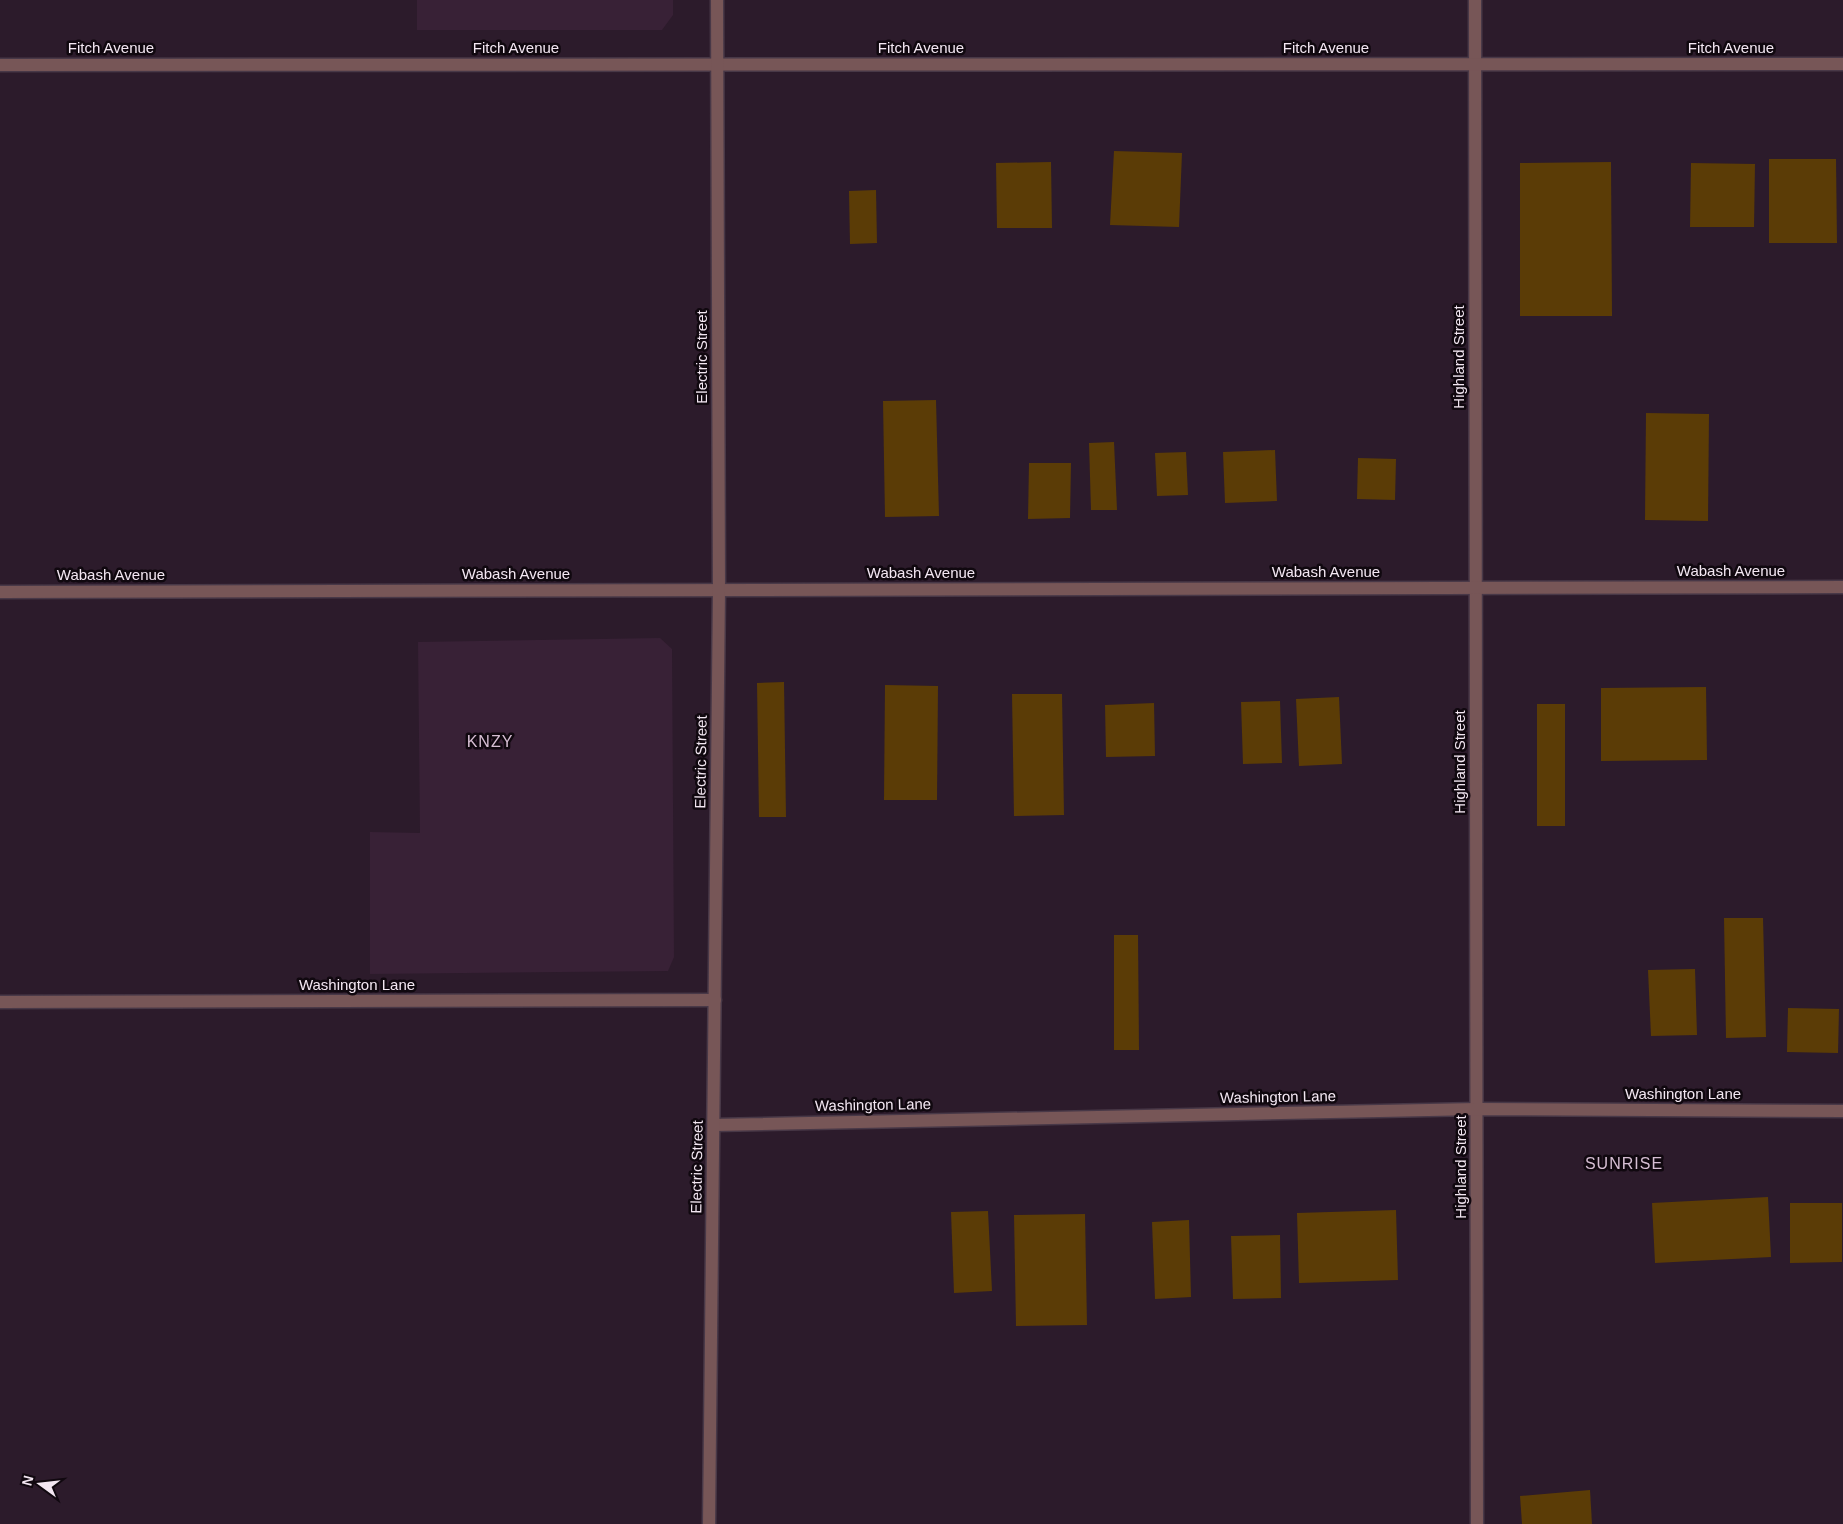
<svg xmlns="http://www.w3.org/2000/svg" width="1843" height="1524" viewBox="0 0 1843 1524" font-family="Helvetica,sans-serif">
<style>
.built{fill:#382136}
.building{fill:#5b3c06}
.lines{fill:none;stroke-linecap:round;stroke-linejoin:round}
.minor-casing{stroke:#483847;stroke-width:15}
.minor{stroke:#775657;stroke-width:12}
.labels{text-anchor:middle;stroke-width:5;stroke-linejoin:round;paint-order:stroke}
.street-label{font-size:15px;fill:#f3e7f2;stroke:#10080f}
.neighbourhood-label{font-size:16px;letter-spacing:1px;fill:#d6bed3;stroke:#10080f}
</style>
<rect width="100%" height="100%" fill="#2c1b2b"/>
<g class="built">
<path d="M417 0H673V15L662 30H417Z"/>
<path d="M660 638 672 649 674 957 668 971 370 974V832L420 833 418 642Z"/>
</g>
<g class="building">
<path d="M1114 151 1182 153 1179 227 1110 225Z"/>
<path d="M1769 159H1836L1837 243H1769Z"/>
<path d="M1051 162 1052 228H997L996 163Z"/>
<path d="M1611 162 1612 316H1520V163Z"/>
<path d="M1691 163 1755 164 1754 227H1690Z"/>
<path d="M876 190 877 243 850 244 849 191Z"/>
<path d="M936 400 939 516 885 517 883 401Z"/>
<path d="M1646 413 1709 414 1708 521 1645 520Z"/>
<path d="M1114 442 1117 510H1091L1089 443Z"/>
<path d="M1275 450 1277 501 1225 503 1223 452Z"/>
<path d="M1186 452 1188 495 1157 496 1155 453Z"/>
<path d="M1358 458 1396 459 1395 500 1357 499Z"/>
<path d="M1029 463H1071L1070 518 1028 519Z"/>
<path d="M784 682 786 817H759L757 683Z"/>
<path d="M885 685 938 686 937 800H884Z"/>
<path d="M1706 687 1707 760 1601 761V688Z"/>
<path d="M1012 694H1062L1064 815 1014 816Z"/>
<path d="M1339 697 1342 764 1299 766 1296 699Z"/>
<path d="M1280 701 1282 763 1243 764 1241 702Z"/>
<path d="M1154 703 1155 756 1106 757 1105 705Z"/>
<rect x="1537" y="704" width="28" height="122"/>
<path d="M1724 918H1763L1766 1037 1726 1038Z"/>
<path d="M1114 935H1138L1139 1050H1114Z"/>
<path d="M1695 969 1697 1035 1651 1036 1648 970Z"/>
<path d="M1788 1008 1839 1009 1838 1053 1787 1052Z"/>
<path d="M1768 1197 1771 1257 1655 1263 1652 1203Z"/>
<path d="M1790 1203H1842V1262L1790 1263Z"/>
<path d="M1396 1210 1398 1280 1299 1283 1297 1213Z"/>
<path d="M988 1211 992 1291 954 1293 951 1212Z"/>
<path d="M1085 1214 1087 1325 1016 1326 1014 1215Z"/>
<path d="M1189 1220 1191 1297 1155 1299 1152 1222Z"/>
<path d="M1280 1235 1281 1298 1233 1299 1231 1236Z"/>
<path d="M1590 1490 1592 1524H1522L1520 1496Z"/>
</g>
<g class="lines">
<g class="minor-casing">
<g id="minor">
<path d="M1475 0 1477 1524"/>
<path d="M0 65 1843 64"/>
<path d="M0 592 1843 587"/>
<path d="M0 1002 715 1000"/>
<path d="M714 1125 1477 1109 1843 1111"/>
<path d="M709 1524 719 590 717 0"/>
</g>
</g>
<use href="#minor" class="minor"/>
</g>
<g class="labels">
<g class="street-label">
<text x="111" y="53">Fitch Avenue</text>
<text x="516" y="53">Fitch Avenue</text>
<text x="921" y="53">Fitch Avenue</text>
<text x="1326" y="53">Fitch Avenue</text>
<text x="1731" y="53">Fitch Avenue</text>
<text transform="translate(702 357) rotate(-90)" y="5">Electric Street</text>
<text transform="translate(1459 357) rotate(-90)" y="5">Highland Street</text>
<text x="1731" y="576">Wabash Avenue</text>
<text x="1326" y="577">Wabash Avenue</text>
<text x="921" y="578">Wabash Avenue</text>
<text x="516" y="579">Wabash Avenue</text>
<text x="111" y="580">Wabash Avenue</text>
<text transform="translate(701 762) rotate(-89)" y="5">Electric Street</text>
<text transform="translate(1460 762) rotate(-90)" y="5">Highland Street</text>
<text x="357" y="990">Washington Lane</text>
<text x="1683" y="1099">Washington Lane</text>
<text transform="translate(1278 1097) rotate(-1)" y="5">Washington Lane</text>
<text transform="translate(873 1105) rotate(-1)" y="5">Washington Lane</text>
<text transform="translate(697 1167) rotate(-89)" y="5">Electric Street</text>
<text transform="translate(1461 1167) rotate(-90)" y="5">Highland Street</text>
</g>
<g class="neighbourhood-label">
<text x="490" y="747">KNZY</text>
<text x="1624" y="1169">SUNRISE</text>
</g>
</g>
<g transform="translate(40 1484) rotate(285)" stroke="#10080f" stroke-width="4" paint-order="stroke">
<path d="M0-4L9 19L0 12L-9 19Z" fill="#f3e7f2"/>
<text y="-8" font-size="14" font-weight="bold" text-anchor="middle" fill="#f3e7f2">N</text>
</g>
</svg>
